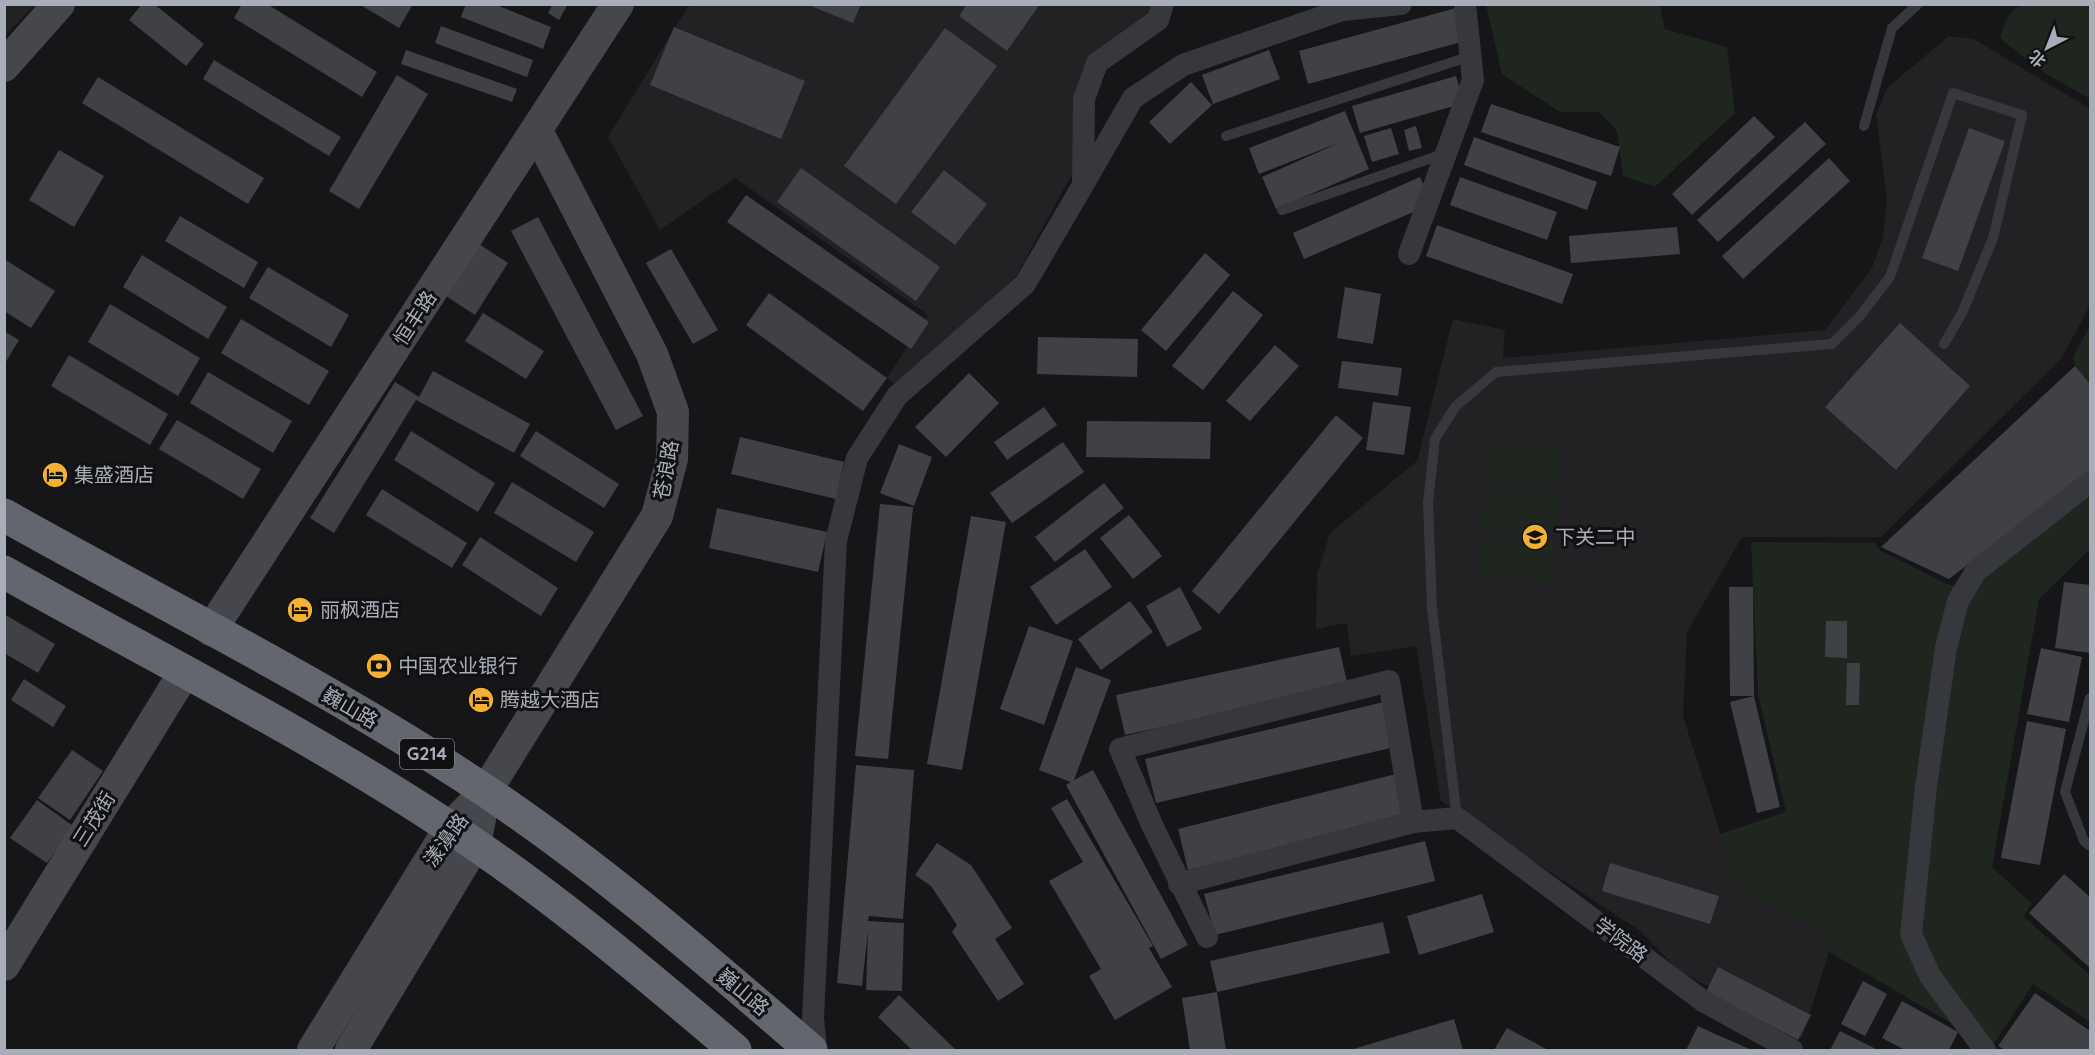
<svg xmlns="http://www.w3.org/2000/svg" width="2095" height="1055" viewBox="0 0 2095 1055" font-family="Quicksand,'Noto Sans SC',sans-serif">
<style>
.built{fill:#222225}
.green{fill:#1e261f}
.building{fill:#404145}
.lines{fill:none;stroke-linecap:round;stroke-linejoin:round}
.lane{stroke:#37383d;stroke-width:10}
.street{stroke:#37383d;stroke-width:22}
.secondary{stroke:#45474d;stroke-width:32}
.highway{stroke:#63666e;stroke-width:33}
.labels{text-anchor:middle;stroke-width:6;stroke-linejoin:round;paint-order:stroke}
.shield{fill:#111113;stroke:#7b7e86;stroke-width:1.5}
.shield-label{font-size:18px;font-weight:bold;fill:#a8adb8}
.street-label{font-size:20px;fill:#a8adb8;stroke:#111113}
.poi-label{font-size:20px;fill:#a8adb8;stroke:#111113;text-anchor:start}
</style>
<rect width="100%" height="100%" fill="#161618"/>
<g class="built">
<path d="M5 4 35 5 5 35 4 5Z"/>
<path d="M689 5H1156L1152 13 1092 62 1077 165 1016 276 898 387 887 378 928 315 735 178 660 230 608 137Z"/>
<path d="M1949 36 1974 39 2090 109V305L2062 358 1881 537H1742L1687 632 1683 716 1738 888 1821 932 1829 952 1802 1038 1678 970 1639 930 1441 801 1416 646 1351 656 1347 623 1316 629 1317 574 1330 533 1417 461 1453 319 1505 330 1503 358 1825 330 1872 268 1883 237 1887 201 1876 114 1887 88Z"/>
</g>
<g class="green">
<path d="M2026 4 2090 5V99L2043 72 2000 38C2005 23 2008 8 2026 4Z"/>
<path d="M1486 5H1660L1665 29 1727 47 1735 113 1655 187 1623 176 1617 131 1599 112H1560L1502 74Z"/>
<path d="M2090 326V384L2075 366 2073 357Z"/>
<path d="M1486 443 1560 445 1559 485 1485 483Z"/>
<path d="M1483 489 1558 492 1557 532 1482 530Z"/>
<path d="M2090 492V549L2039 599 1992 867 2032 904 2023 916 2090 975V1022L2033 984 1992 1047 1829 952 1821 932 1738 889 1720 834 1786 812 1758 695 1751 542 1875 543 1881 551 1949 585 1973 587Z"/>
<path d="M1481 539 1556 541 1555 581 1480 579Z"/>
</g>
<g class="building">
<path d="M142 4H154L204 44 186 66 129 20Z"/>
<path d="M242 4H267L377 72 362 97 234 18Z"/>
<path d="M359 4H413L399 28Z"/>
<path d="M466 4H494L551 27 543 49 461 17Z"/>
<path d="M553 4H568L559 20 548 13Z"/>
<path d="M806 4H861L853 23Z"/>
<path d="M967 4H1040L1007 51 959 16Z"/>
<path d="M1456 8 1465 41 1308 84 1299 51Z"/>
<path d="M441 26 533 60 527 77 435 43Z"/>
<path d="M674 27 805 81 781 139 650 85Z"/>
<path d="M945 28 997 66 896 204 844 166Z"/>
<path d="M406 50 517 89 512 102 401 64Z"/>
<path d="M1269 50 1280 79 1213 104 1202 75Z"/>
<path d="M214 60 341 137 329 156 203 79Z"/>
<path d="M397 75 428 94 359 209 329 191Z"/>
<path d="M1456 76 1464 103 1360 133 1352 106Z"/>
<path d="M98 77 264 178 248 204 82 103Z"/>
<path d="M1191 82 1212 105 1170 144 1149 122Z"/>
<path d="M1491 104 1620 147 1611 176 1481 132Z"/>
<path d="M1345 111 1369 169 1276 209 1262 177 1341 142 1259 174 1249 148Z"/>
<path d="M1754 116 1775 137 1692 215 1672 194Z"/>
<path d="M1805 122 1826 144 1718 242 1697 220Z"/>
<path d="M1416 126 1422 148 1409 151 1404 130Z"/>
<path d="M1391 128 1399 154 1372 162 1364 136Z"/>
<path d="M1969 128 2005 141 1958 271 1922 258Z"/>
<path d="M1474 137 1597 182 1587 210 1464 165Z"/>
<path d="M59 150 104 176 74 227 29 200Z"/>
<path d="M1829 158 1850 181 1743 279 1722 256Z"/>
<path d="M801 168 940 267 916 301 777 202Z"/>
<path d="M944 170 987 204 955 245 911 212Z"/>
<path d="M1420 177 1432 204 1304 259 1293 233Z"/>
<path d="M1460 177 1557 212 1547 240 1450 205Z"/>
<path d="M746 195 929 322 911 349 727 222Z"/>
<path d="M180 216 258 262 244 288 165 241Z"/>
<path d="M538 217 643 416 616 430 511 231Z"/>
<path d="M1437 225 1573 274 1562 304 1426 256Z"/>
<path d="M1677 227 1680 254 1571 263 1569 236Z"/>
<path d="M476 242 508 263 475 315 443 294Z"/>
<path d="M671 249 718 330 693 344 646 263Z"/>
<path d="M1205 253 1230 275 1166 351 1141 330Z"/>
<path d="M142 255 227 307 208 339 123 287Z"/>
<path d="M4 259 55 291 31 328 4 311Z"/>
<path d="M268 267 349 315 331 347 249 298Z"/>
<path d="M1345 287 1381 294 1373 344 1337 338Z"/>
<path d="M1233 291 1263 315 1203 390 1172 366Z"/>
<path d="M769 293 887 378 863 411 746 325Z"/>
<path d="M110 304 200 358 178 396 88 342Z"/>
<path d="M483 313 544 351 526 379 465 341Z"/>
<path d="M241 319 329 371 309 405 221 353Z"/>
<path d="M1900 323 1970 386 1896 470 1825 407Z"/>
<path d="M4 331 19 340 4 365Z"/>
<path d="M1038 337 1138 339 1137 377 1037 374Z"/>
<path d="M1275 345 1299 366 1250 421 1226 401Z"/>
<path d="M69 355 168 414 150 445 51 386Z"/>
<path d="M1342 361 1402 368 1398 396 1338 388Z"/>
<path d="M2075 366 2090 384V471L1949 579 1881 547Z"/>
<path d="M433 371 530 424 514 453 416 400 334 533 310 518 395 382 419 397Z"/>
<path d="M208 372 292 421 273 453 190 403Z"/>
<path d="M969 373 999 403 946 457 915 427Z"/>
<path d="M1373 402 1411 407 1404 455 1366 450Z"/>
<path d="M1044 407 1057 425 1007 460 994 442Z"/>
<path d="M1336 415 1363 438 1219 614 1192 591Z"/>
<path d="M177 420 261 469 243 499 159 449Z"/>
<path d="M1087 421 1211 422 1210 459 1086 457Z"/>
<path d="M411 431 495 483 478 512 394 460Z"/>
<path d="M536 431 619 484 604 508 520 456Z"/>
<path d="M740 437 844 462 836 499 731 474Z"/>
<path d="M1063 442 1084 472 1012 523 990 493Z"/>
<path d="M899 444 932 457 914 506 880 493Z"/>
<path d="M512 482 594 532 576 562 494 513Z"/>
<path d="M1104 483 1124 508 1055 562 1035 537Z"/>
<path d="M382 489 467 543 452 568 366 515Z"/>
<path d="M880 504 913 507 888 759 855 756Z"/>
<path d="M717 508 827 532 818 572 709 548Z"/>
<path d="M1129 515 1162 556 1133 579 1100 538Z"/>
<path d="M971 516 1006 522 962 770 927 764Z"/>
<path d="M480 537 558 588 541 616 462 565Z"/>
<path d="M1085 549 1112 587 1056 625 1030 587Z"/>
<path d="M2064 582 2090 585V653L2055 648Z"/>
<path d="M1180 587 1202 629 1167 647 1146 606Z"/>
<path d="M1729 587H1753L1754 696H1730Z"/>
<path d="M1130 601 1153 632 1101 670 1078 639Z"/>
<path d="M4 614 55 644 38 673 4 653Z"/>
<path d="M1826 621H1847V658L1825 657Z"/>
<path d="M1029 626 1073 641 1044 725 1000 709Z"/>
<path d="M1339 647 1348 687 1125 735 1116 695Z"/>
<path d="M2041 648 2082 657 2069 722 2027 714Z"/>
<path d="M1847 663H1860L1859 705H1846Z"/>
<path d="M1076 667 1111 680 1074 780 1093 770 1188 945 1161 959 1066 785 1071 782 1039 770Z"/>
<path d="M24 679 66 706 53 727 11 700Z"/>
<path d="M1754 696 1780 807 1757 813 1730 702Z"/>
<path d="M1388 701 1399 746 1156 803 1145 759Z"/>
<path d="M2027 721 2066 729 2040 865 2001 858Z"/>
<path d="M72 750 103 771 70 820 38 798Z"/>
<path d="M856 765 914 770 903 919 869 916 868 921 904 923 902 991 866 990 868 931 862 986 837 983Z"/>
<path d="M1400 773 1411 815 1188 870 1178 829Z"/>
<path d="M1067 799 1153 946 1149 948 1172 987 1115 1020 1089 976 1101 969 1049 881 1083 862 1051 808Z"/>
<path d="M37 800 73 826 47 863 10 838Z"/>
<path d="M1425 841 1435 881 1215 935 1204 894Z"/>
<path d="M937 843 971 865 1012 928 995 939 1024 984 998 1001 952 932 957 925 931 886 915 875Z"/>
<path d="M1610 863 1719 896 1710 924 1602 891Z"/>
<path d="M2064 874 2090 897V968L2029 913Z"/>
<path d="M1482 894 1494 932 1419 955 1407 916Z"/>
<path d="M1383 922 1390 953 1217 992 1210 961Z"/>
<path d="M1718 967 1811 1015 1798 1040 1706 992Z"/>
<path d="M1863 981 1887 994 1865 1036 1841 1024Z"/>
<path d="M1217 992 1226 1050H1190L1182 998Z"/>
<path d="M2035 993 2090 1031V1050H2005L1998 1046Z"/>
<path d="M899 995 956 1050H912L878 1017Z"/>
<path d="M1902 1001 1958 1032 1949 1050H1905L1882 1038Z"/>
<path d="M1454 1019 1463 1050H1350Z"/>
<path d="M1698 1026 1715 1034 1752 1050H1686Z"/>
<path d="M1507 1028 1548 1050H1494Z"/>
<path d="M1840 1031 1878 1050H1830Z"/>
</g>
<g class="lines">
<g class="lane">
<path d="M1864 126 1892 28 1918 4"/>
<path d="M1226 136 1471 56"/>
<path d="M1282 210 1446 153"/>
<path d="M2090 698 2065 792 2084 841 2090 846"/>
<path d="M1457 818 1432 608 1428 503 1435 439 1455 407 1496 372 1832 344 1859 317 1890 277 1953 93 2022 115 1993 238 1962 313 1944 344"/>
</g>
<g class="street">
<path d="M1084 183 1133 98 1183 65 1342 10 1401 4"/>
<path d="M1409 254 1473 80 1465 4"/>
<path d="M1179 884 1413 822 1457 818 1703 1001 1792 1050"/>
<path d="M1207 937 1152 825 1120 749 1389 681 1413 822"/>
<path d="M816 1050 813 1018 836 541 857 458 897 396 1025 284 1083 185 1084 99 1097 63 1158 20 1163 4"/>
<path d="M1985 1050 1930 976 1911 934 1926 787 1946 648 1958 601 1976 571 2090 482"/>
</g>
<g class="secondary">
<path d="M4 66 59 4"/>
<path d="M211 630 618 4"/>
<path d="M4 965 184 673"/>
<path d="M313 1050 450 828 486 791 657 516 672 459 673 412 652 354 537 131"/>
<path d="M351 1050 475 844 480 819"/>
</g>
<g class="highway">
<path d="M4 515C157 601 315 680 463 776 587 856 700 954 811 1050"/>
<path d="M4 572C153 656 307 733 449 827 550 893 643 972 735 1050"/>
</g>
</g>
<defs>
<g id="hotel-disc" transform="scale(1.35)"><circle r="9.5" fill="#f2b134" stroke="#111113"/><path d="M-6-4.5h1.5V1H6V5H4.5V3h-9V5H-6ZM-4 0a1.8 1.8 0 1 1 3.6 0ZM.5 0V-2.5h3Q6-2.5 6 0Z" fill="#111"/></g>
<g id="school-disc" transform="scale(1.35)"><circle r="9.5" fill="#f2b134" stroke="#111113"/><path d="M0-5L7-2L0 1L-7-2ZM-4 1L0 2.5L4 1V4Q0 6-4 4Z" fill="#111"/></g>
<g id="bank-disc" transform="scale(1.35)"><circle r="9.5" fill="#f2b134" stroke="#111113"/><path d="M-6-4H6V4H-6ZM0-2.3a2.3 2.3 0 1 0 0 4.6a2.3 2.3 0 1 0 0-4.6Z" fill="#111"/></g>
</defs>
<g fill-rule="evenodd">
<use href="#hotel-disc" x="55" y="475"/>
<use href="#school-disc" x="1535" y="537"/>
<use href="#hotel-disc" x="300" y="610"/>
<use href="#bank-disc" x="379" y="666"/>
<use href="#hotel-disc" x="481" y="700"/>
</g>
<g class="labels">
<rect class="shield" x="400" y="739" width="54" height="30" rx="4.5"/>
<g class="shield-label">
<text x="427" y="760">G214</text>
</g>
<g class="street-label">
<text transform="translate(415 318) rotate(-57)" y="7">恒丰路</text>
<text transform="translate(666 470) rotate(-80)" y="7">苍浪路</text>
<text transform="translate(350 708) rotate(30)" y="7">巍山路</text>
<text transform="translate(94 819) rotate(-58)" y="7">三茂街</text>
<text transform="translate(446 840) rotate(-54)" y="7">漾濞路</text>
<text transform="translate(1621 940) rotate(37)" y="7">学院路</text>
<text transform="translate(743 992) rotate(40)" y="7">巍山路</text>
</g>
<g class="poi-label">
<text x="74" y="482">集盛酒店</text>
<text x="1555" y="544">下关二中</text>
<text x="320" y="617">丽枫酒店</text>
<text x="398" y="673">中国农业银行</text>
<text x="500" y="707">腾越大酒店</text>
</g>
</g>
<rect width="2095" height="1055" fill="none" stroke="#a8adb8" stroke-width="12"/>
<g transform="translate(2047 48) rotate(222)" stroke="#111113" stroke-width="4.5" paint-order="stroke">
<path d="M0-4.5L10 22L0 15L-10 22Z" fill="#a8adb8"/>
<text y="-9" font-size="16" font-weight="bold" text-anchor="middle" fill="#a8adb8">北</text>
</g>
</svg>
